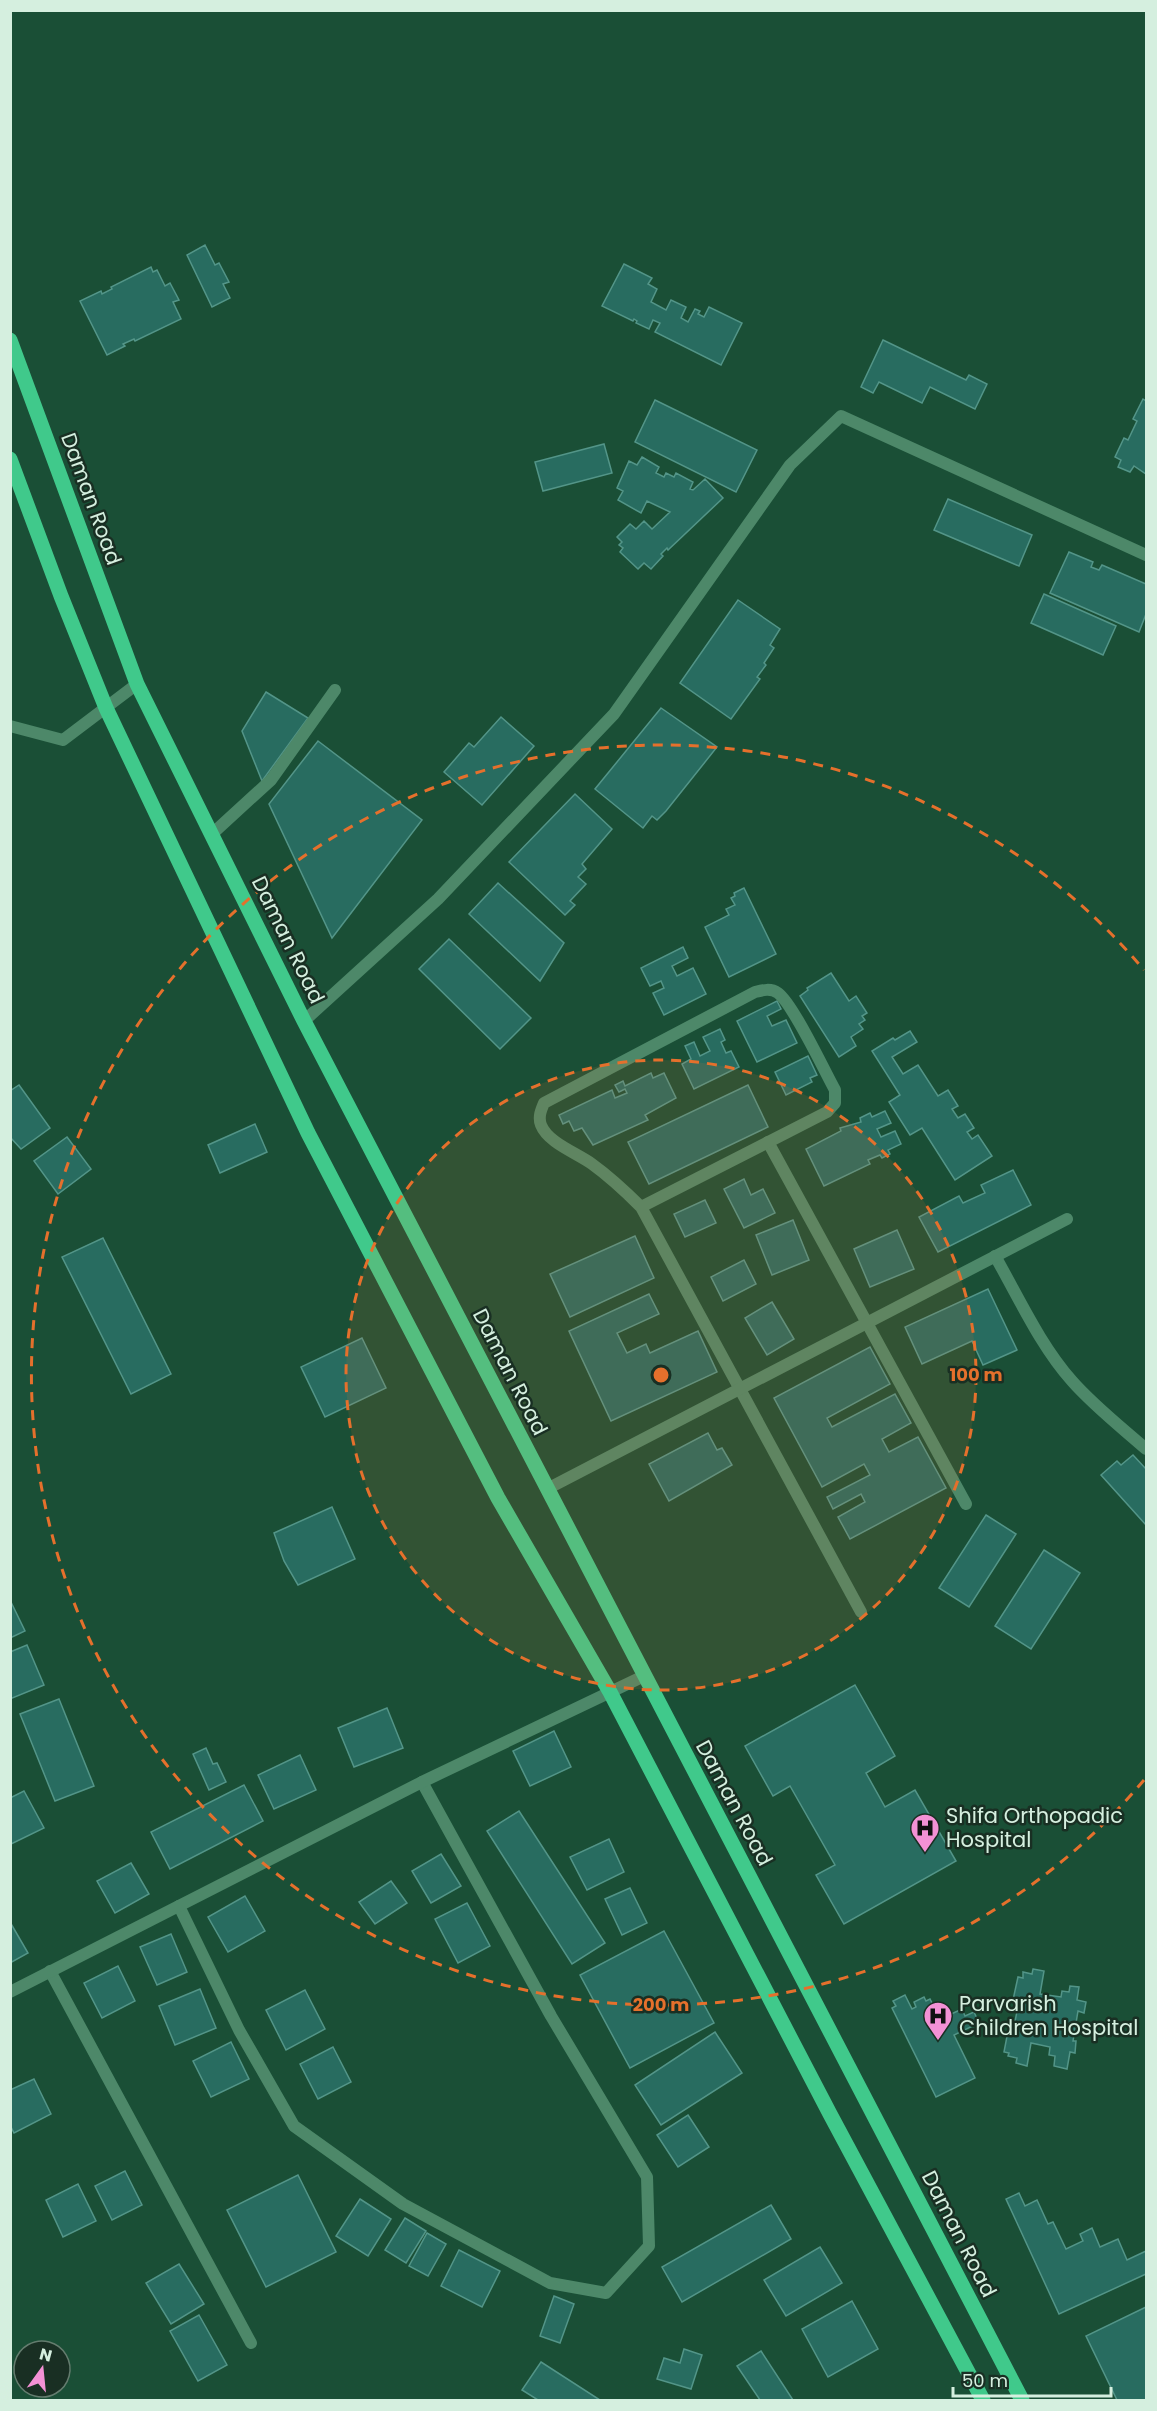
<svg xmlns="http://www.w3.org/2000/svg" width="1157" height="2411" viewBox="0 0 1157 2411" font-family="Poppins,sans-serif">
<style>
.building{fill:#286c60;stroke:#539588;stroke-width:1.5}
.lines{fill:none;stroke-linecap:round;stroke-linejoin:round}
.street{stroke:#4d8869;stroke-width:12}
.primary{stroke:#40c98b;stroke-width:15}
.ring{fill:none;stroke:#e5702c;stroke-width:3;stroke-dasharray:10 8}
.labels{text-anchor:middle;stroke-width:5;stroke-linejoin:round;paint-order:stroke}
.street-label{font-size:21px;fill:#d5efdf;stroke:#192f23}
.poi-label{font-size:21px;fill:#d5efdf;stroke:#192f23;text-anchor:start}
.centre{fill:#e5702c;stroke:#192f23;stroke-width:3}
.ring-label{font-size:18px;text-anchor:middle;font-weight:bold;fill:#e5702c;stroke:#192f23;stroke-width:5;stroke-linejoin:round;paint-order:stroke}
</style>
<rect width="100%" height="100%" fill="#1a4f36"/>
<g class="building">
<path d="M205 245 215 265 219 263 229 282 223 284 230 298 212 307 187 255Z"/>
<path d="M624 264 652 278 648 284 657 289 651 302 666 310 671 300 686 307 681 318 688 322 695 309 700 311 698 314 704 317 709 307 742 323 721 365 655 332 660 323 653 320 649 329 636 323 637 321 634 319 633 321 602 306Z"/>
<path d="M151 267 153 272 157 270 165 286 170 283 179 300 173 302 181 319 135 341 134 339 123 344 125 346 107 355 80 301 101 291 102 294 112 289 111 287Z"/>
<path d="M883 340 966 380 969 375 987 384 975 409 930 387 922 403 879 382 873 393 861 387Z"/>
<path d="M1143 399 1146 401V474L1134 466 1130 472 1118 467 1121 460 1115 457 1124 438 1128 440 1137 421 1133 419Z"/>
<path d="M655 400 757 450 736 492 635 442Z"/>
<path d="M604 444 612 473 543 491 535 462Z"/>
<path d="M642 457 659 467 656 473 664 477 666 473 674 477 676 473 693 482 690 489 693 490 705 479 723 498 668 550 667 548 661 554 663 556 651 569 644 563 638 569 620 552 623 548 619 545 622 542 617 537 630 524 636 529 644 521 652 529 670 512 647 501 641 513 618 500 623 491 617 488 629 461 637 465Z"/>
<path d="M948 499 1032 535 1019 566 934 530Z"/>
<path d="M1069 552 1093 562 1091 567 1099 570 1102 565 1146 584V614L1139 632 1050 593Z"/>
<path d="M1044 594 1116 626 1103 655 1031 623Z"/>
<path d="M738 600 780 629 770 645 774 648 764 663 766 665 757 677 760 679 731 719 680 683Z"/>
<path d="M266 692 308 718 262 781 242 731Z"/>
<path d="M661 708 717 747 666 811 657 820 652 816 643 828 595 789Z"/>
<path d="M501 717 534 746 482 805 444 772 469 743 474 747Z"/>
<path d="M318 741 422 820 332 938 269 804Z"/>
<path d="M575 794 612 829 582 864 586 869 578 877 586 884 570 901 575 905 565 915 509 862Z"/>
<path d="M498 883 564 943 540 981 469 914Z"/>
<path d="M744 888 776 954 729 977 705 927 729 915 726 909 735 905 731 898 735 896 734 893Z"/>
<path d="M449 939 531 1018 500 1049 419 969Z"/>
<path d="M683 947 688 958 672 966 677 976 693 968 706 994 664 1015 653 993 664 988 661 981 650 986 641 968Z"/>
<path d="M831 973 849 1001 856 996 867 1013 862 1016 865 1020 859 1024 863 1029 851 1037 856 1046 839 1057 800 996 808 990 807 988Z"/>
<path d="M777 1001 781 1009 767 1016 772 1026 786 1020 797 1043 757 1062 737 1021Z"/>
<path d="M720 1029 725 1040 721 1042 726 1053 731 1051 739 1067 694 1089 682 1064 691 1059 685 1046 694 1042 700 1056 710 1051 703 1037Z"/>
<path d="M910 1031 917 1042 892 1057 903 1074 918 1065 938 1096 948 1090 958 1106 952 1109 958 1118 965 1114 974 1128 967 1132 972 1139 978 1135 992 1156 955 1180 922 1128 910 1135 889 1102 900 1095 872 1051 893 1038 895 1040Z"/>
<path d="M808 1056 817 1075 810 1078 812 1082 786 1095 775 1072Z"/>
<path d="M651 1073 653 1078 664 1073 676 1098 645 1115 648 1120 593 1145 582 1128 574 1131 569 1121 563 1124 559 1115 612 1090 615 1098 627 1093 625 1089 619 1092 615 1085 623 1081 625 1086Z"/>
<path d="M19 1085 50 1128 21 1149 10 1137V1091Z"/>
<path d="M748 1085 768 1127 649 1184 628 1142Z"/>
<path d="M885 1111 891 1123 877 1129 881 1137 895 1131 901 1144 888 1150 890 1154 882 1158 880 1155 868 1160 870 1164 824 1186 806 1149 841 1131 840 1128 861 1122 860 1118 870 1113 872 1117Z"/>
<path d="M255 1124 267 1152 220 1173 208 1145Z"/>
<path d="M67 1137 91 1169 58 1194 34 1161Z"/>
<path d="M1013 1170 1031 1205 938 1252 919 1217 959 1196 963 1203 985 1193 981 1185Z"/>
<path d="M744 1179 751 1195 763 1189 775 1213 744 1228 724 1189Z"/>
<path d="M705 1200 716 1223 685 1237 674 1214Z"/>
<path d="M793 1220 809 1260 772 1275 756 1235Z"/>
<path d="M897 1230 914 1269 870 1287 854 1249Z"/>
<path d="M635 1236 654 1278 570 1317 550 1274Z"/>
<path d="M103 1238 171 1374 131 1394 62 1257Z"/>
<path d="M744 1260 756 1284 723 1301 711 1277Z"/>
<path d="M988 1289 1017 1350 983 1365 972 1341 922 1364 905 1327Z"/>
<path d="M649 1294 659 1314 617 1333 627 1353 646 1344 650 1353 698 1331 717 1372 611 1421 569 1331Z"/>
<path d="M772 1302 794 1339 767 1355 745 1318Z"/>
<path d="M362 1338 386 1388 325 1417 301 1367Z"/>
<path d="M870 1347 890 1384 827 1418 832 1427 895 1394 911 1423 882 1439 889 1452 918 1437 946 1488 850 1539 838 1517 865 1502 861 1494 833 1509 827 1497 870 1475 864 1464 822 1487 774 1398Z"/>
<path d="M708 1433 717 1450 722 1448 732 1465 669 1501 649 1464Z"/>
<path d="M1133 1455 1146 1469V1525L1101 1475 1117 1461 1121 1465Z"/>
<path d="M332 1507 355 1559 298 1585 284 1561 274 1533Z"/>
<path d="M986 1515 1016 1534 969 1607 939 1588Z"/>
<path d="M1044 1550 1080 1573 1031 1649 995 1626Z"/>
<path d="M10 1600 25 1631 10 1638Z"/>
<path d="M27 1645 44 1685 10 1699V1652Z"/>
<path d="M855 1685 895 1756 866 1773 885 1807 915 1790 956 1861 844 1924 816 1875 835 1865 790 1786 773 1796 745 1746Z"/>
<path d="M59 1699 94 1786 55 1801 20 1714Z"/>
<path d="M387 1708 403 1748 354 1767 338 1728Z"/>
<path d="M554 1731 571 1767 530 1786 513 1751Z"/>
<path d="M206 1748 213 1764 217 1763 226 1782 209 1790 193 1754Z"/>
<path d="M300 1755 316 1790 274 1809 258 1775Z"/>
<path d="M244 1785 263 1821 170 1869 151 1832Z"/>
<path d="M24 1791 44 1828 11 1844 10 1798Z"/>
<path d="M519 1811 605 1943 572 1964 487 1831Z"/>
<path d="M609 1839 624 1872 587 1890 570 1857Z"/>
<path d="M441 1854 461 1886 431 1903 412 1871Z"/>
<path d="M131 1863 149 1894 115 1913 97 1881Z"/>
<path d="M391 1881 407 1903 375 1924 359 1902Z"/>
<path d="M630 1888 647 1923 622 1935 605 1899Z"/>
<path d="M245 1896 265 1931 228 1952 208 1917Z"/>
<path d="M467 1903 490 1946 458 1963 435 1919Z"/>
<path d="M10 1922 28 1953 10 1963Z"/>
<path d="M664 1931 714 2023 630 2068 580 1975Z"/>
<path d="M171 1934 187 1972 157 1985 140 1947Z"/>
<path d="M118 1966 135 2001 102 2018 84 1983Z"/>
<path d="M1033 1969 1044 1971 1040 1994 1061 1997 1062 1991 1069 1992 1070 1986 1079 1987 1077 2000 1086 2002 1084 2013 1078 2011 1073 2041H1076L1075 2053 1070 2052 1067 2069 1054 2066 1055 2056 1049 2055 1050 2047 1031 2043 1027 2066 1016 2063 1017 2058 1008 2056 1009 2053 1004 2052 1008 2031 1013 2032 1019 2001 1013 2000 1018 1977 1023 1978V1972L1032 1974Z"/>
<path d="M200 1989 216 2028 175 2045 159 2006Z"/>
<path d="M305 1990 325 2029 286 2050 266 2010Z"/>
<path d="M905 1995 912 2009 916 2007 914 2002 924 1997 926 2001 930 1999 935 2009 931 2011 936 2021 962 2009 965 2016 974 2012 979 2023 954 2035 975 2078 936 2097 892 2008 896 2006 893 2001Z"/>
<path d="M715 2032 742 2073 661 2125 635 2085Z"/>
<path d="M231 2042 249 2079 211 2097 193 2061Z"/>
<path d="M333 2047 351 2082 318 2099 300 2064Z"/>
<path d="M34 2079 51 2114 14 2133 10 2125V2090Z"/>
<path d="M688 2115 709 2147 678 2167 657 2135Z"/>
<path d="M125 2171 142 2205 112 2220 95 2186Z"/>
<path d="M298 2175 336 2252 266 2287 227 2210Z"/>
<path d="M78 2184 96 2221 63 2237 46 2200Z"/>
<path d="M1019 2193 1025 2206 1037 2200 1048 2224 1053 2222 1066 2249 1083 2241 1080 2234 1092 2228 1100 2247 1118 2239 1127 2260 1146 2251V2274L1059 2314 1006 2199Z"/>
<path d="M360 2199 391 2219 368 2256 336 2236Z"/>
<path d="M771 2205 791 2239 682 2302 662 2267Z"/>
<path d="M405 2218 426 2231 406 2263 385 2250Z"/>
<path d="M427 2233 446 2244 428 2276 409 2266Z"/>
<path d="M820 2247 842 2283 786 2316 764 2280Z"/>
<path d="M459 2250 500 2271 482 2307 441 2286Z"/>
<path d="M179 2264 204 2304 171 2324 146 2283Z"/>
<path d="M554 2296 574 2304 560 2343 540 2336Z"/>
<path d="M852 2301 878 2349 828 2377 802 2329Z"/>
<path d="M1146 2307V2400H1117L1086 2336Z"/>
<path d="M199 2315 227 2365 198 2381 170 2331Z"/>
<path d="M684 2349 702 2355 691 2389 657 2379 664 2358 680 2363Z"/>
<path d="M761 2351 793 2400H760L737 2366Z"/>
<path d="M541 2362 600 2400H538L522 2390Z"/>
</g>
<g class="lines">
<g class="street">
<path d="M10 726 63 740 137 684"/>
<path d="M212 834 271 780 335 690"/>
<path d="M304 1021 438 899 614 714 790 465 841 416 1146 555"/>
<path d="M768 1142 966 1504"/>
<path d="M641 1207 827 1112 835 1103V1090C824 1070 793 1004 778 993 771 988 763 990 755 992L544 1103C541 1110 538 1117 541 1125 548 1143 577 1153 592 1164 610 1177 625 1191 641 1207L861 1612"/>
<path d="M995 1256C1019 1298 1040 1345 1072 1381 1094 1406 1121 1427 1146 1449"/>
<path d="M547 1489 1067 1219"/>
<path d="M179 1906 239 2030 294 2126 403 2204 550 2283 606 2293 649 2246 647 2177 551 2016 422 1782"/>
<path d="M50 1971 251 2343"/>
<path d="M10 1992 422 1782 644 1676"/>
</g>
<g class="primary">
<path d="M10 340 137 684 304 1021 1022 2400"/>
<path d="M10 459 61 596 106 708 308 1133 498 1498 610 1692 830 2114 983 2400"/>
</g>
</g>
<circle cx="661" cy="1375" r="315" fill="#e5702c" fill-opacity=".12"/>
<g class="ring">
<circle cx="661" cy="1375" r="315"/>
<path d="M1144 1780A630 630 0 1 1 1144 970"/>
</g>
<defs>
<g id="hospital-pin" transform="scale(1.5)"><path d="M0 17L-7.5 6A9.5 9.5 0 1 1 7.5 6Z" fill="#f391d5" stroke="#192f23"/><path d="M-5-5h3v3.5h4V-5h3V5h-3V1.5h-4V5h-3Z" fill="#111"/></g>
</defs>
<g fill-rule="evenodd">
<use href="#hospital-pin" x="925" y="1828"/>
<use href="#hospital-pin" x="938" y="2016"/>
</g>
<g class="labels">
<g class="street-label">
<text transform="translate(91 499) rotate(70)" y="7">Daman Road</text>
<text transform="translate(288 940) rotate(64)" y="7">Daman Road</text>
<text transform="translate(510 1372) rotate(63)" y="7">Daman Road</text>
<text transform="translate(734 1803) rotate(62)" y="7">Daman Road</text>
<text transform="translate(959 2234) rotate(63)" y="7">Daman Road</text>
</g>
<g class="poi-label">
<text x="946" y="1823">Shifa Orthopadic<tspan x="946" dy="24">Hospital</tspan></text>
<text x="959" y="2011">Parvarish<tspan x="959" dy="24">Children Hospital</tspan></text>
</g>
</g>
<circle cx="661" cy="1375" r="9" class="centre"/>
<g class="ring-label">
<text x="976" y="1381">100 m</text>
<text x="661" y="2011">200 m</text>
</g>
<rect width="1157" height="2411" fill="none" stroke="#d5efdf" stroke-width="24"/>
<g transform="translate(42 2369) rotate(15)"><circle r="28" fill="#192f23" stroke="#647c6e" stroke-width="1.5"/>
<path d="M0-4.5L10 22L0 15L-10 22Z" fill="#f391d5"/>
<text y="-9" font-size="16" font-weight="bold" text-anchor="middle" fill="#d5efdf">N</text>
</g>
<path d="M953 2387v9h158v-9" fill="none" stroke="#d5efdf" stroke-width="3"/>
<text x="962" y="2387" font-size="18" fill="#d5efdf" stroke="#192f23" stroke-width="4.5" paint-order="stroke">50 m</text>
</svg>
